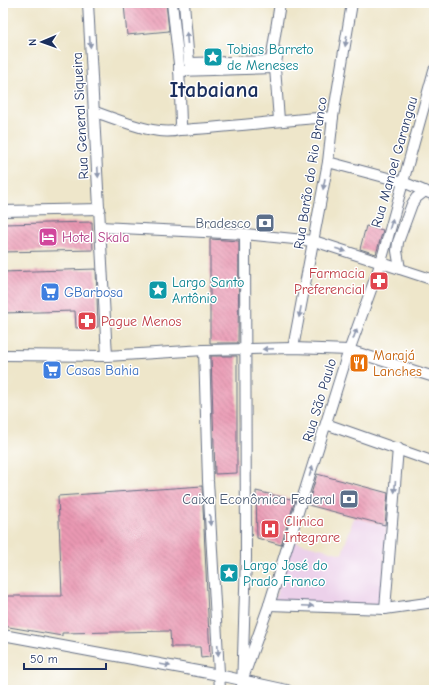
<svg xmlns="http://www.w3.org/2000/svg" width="437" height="693" viewBox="0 0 437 693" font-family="'Comic Neue',sans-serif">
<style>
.built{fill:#ecd1ea}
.building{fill:url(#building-back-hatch)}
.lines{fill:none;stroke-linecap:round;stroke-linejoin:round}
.street-casing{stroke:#656f84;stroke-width:12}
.street{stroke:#fff;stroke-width:10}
.oneway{fill:#8d97ae}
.labels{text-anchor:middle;stroke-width:3;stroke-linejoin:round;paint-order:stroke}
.culture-label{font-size:14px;fill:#0d838f;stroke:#fff;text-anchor:start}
.street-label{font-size:14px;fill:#1b2f5e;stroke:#fff}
.service-label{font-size:14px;fill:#4e5e75;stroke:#fff;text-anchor:end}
.hotel-label{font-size:14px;fill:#b23c85;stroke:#fff;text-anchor:start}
.health-label{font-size:14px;fill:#be3a42;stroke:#fff;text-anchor:start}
.shop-label{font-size:14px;fill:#366cbe;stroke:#fff;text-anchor:start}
.food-label{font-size:14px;fill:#c56008;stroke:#fff;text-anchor:start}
.town-label{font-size:22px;font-weight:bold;fill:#1b2f5e;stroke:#fff}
</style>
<defs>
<pattern id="building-back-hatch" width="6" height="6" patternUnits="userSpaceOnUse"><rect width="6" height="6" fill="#ea98b2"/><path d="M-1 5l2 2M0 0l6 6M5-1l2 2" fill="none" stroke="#bd7c94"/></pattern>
</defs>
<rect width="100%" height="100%" fill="#fff"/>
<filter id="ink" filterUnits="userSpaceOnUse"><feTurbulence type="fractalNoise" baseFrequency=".025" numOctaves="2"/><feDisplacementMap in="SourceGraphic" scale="8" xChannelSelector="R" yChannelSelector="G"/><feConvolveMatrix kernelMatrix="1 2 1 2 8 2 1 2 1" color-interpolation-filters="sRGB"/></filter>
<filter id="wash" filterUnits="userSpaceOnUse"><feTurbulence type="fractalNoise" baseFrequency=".012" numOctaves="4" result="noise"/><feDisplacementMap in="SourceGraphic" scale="16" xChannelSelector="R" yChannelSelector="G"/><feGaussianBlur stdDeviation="0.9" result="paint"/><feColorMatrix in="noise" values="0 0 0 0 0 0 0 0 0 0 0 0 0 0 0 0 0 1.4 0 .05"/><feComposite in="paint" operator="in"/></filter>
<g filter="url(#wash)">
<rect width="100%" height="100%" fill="#eee6ca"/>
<path class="built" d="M354 517 387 526 381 605 274 602 293 541 342 554Z"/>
<g id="blocks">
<g class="building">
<path d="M166 3 169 31 127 35 124 5Z"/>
<path d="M92 222 93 250 3 252V224Z"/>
<path d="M366 226 383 230 376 254 360 249Z"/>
<path d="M210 239 239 241 238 343H210Z"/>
<path d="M96 269 98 327 76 328 75 311 3 313V272Z"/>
<path d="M211 356H237V473L215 474Z"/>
<path d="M317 474 388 493 385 525 308 505Z"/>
<path d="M202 486 210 657 201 658 200 647H171L170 631 62 633V636L3 626V596H62L58 496Z"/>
<path d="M256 491 295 500 281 545 257 538Z"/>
</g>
</g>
</g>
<g filter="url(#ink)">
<use href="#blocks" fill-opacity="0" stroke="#656f84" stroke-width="1"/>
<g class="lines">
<g class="street-casing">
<g id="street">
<path d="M88 3 107 356"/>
<path d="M184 3 189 63 271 61 280 3"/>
<path d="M272 63 275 68 279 120"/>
<path d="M179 71 275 68 278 52"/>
<path d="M95 112C117 119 157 137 179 130L181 124 179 64 172 3"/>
<path d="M179 130C231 127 282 120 333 117"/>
<path d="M328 162 403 182 434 195"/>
<path d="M3 211 100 209"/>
<path d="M100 227 245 234 314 241 434 280"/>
<path d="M400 269 397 251 398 242 412 204 416 198 425 191"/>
<path d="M293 348 328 162 333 117 352 3"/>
<path d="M204 350 208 481 220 690"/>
<path d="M3 355 107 356 204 350 293 348 349 350 434 377"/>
<path d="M326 424 434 462"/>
<path d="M269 605 385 609 434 602"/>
<path d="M385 609 398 448"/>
<path d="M3 635 219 675 287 690"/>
<path d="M242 681 269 605 346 359 381 262 434 70"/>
<path d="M242 690 246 557 245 234"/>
</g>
</g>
<use href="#street" class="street"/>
</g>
<defs><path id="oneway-solid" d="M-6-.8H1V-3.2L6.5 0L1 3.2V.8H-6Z"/></defs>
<g class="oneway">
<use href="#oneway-solid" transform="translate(187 38) rotate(-95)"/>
<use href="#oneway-solid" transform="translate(346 41) rotate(99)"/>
<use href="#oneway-solid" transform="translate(90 42) rotate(86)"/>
<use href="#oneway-solid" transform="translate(98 172) rotate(87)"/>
<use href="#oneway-solid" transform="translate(324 184) rotate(100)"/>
<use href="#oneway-solid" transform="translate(391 224) rotate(-74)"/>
<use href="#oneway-solid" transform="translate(341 250) rotate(18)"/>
<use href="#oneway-solid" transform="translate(300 312) rotate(101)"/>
<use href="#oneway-solid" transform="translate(355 334) rotate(-70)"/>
<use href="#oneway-solid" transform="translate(268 349) rotate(177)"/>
<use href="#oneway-solid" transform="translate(311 471) rotate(-73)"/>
<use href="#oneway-solid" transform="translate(395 487) rotate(94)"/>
<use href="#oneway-solid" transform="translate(210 520) rotate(86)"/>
<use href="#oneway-solid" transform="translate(308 606) rotate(2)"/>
<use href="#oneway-solid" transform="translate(218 650) rotate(87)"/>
<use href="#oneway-solid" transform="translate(165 665) rotate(10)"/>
</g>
</g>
<defs>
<g id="sight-square" transform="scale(1)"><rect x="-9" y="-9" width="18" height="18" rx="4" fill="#0f9aa8" stroke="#fff"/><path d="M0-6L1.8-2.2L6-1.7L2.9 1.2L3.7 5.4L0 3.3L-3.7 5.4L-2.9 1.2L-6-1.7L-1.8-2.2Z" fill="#fff"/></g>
<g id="bank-square" transform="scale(1)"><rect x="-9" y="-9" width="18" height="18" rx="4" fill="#5c6f8a" stroke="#fff"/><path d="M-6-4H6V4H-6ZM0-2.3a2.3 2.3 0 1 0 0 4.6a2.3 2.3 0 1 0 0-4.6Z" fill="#fff"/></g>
<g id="hotel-square" transform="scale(1)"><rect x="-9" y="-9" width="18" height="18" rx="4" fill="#d1479c" stroke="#fff"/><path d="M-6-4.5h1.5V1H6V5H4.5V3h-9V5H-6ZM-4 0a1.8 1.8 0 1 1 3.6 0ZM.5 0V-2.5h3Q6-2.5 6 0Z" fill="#fff"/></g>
<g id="pharmacy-square" transform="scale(1)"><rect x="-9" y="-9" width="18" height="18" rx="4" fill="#e0444e" stroke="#fff"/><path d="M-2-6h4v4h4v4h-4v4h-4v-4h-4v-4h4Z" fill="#fff"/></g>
<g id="supermarket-square" transform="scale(1)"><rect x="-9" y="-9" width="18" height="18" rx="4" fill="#3f7fe0" stroke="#fff"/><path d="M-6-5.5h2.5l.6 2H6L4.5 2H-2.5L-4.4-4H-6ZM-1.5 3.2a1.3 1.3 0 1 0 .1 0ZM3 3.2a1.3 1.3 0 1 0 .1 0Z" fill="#fff"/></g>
<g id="restaurant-square" transform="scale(1)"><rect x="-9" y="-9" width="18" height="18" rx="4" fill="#e8710a" stroke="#fff"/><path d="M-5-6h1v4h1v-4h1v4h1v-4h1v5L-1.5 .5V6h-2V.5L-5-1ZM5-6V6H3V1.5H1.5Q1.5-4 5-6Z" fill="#fff"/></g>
<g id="hospital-square" transform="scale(1)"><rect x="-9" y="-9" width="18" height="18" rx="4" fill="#e0444e" stroke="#fff"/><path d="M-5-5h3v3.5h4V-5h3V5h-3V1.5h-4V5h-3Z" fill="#fff"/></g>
</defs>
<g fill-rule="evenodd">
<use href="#sight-square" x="213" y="57"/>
<use href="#bank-square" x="265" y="223"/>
<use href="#hotel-square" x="48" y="237"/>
<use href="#pharmacy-square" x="379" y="281"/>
<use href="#sight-square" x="158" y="290"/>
<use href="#supermarket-square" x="50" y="292"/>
<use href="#pharmacy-square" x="87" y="321"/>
<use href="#restaurant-square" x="359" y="363"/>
<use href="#supermarket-square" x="52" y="370"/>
<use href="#bank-square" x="349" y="499"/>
<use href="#hospital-square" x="270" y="529"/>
<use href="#sight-square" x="229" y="573"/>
</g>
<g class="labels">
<g class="culture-label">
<text x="227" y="54">Tobias Barreto<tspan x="227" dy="16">de Meneses</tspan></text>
<text x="172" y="287">Largo Santo<tspan x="172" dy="16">Antônio</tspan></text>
<text x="243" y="570">Largo José do<tspan x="243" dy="16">Prado Franco</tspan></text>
</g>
<g class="street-label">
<text transform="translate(80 116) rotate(-93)" y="5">Rua General Siqueira</text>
<text transform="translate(394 162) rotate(-74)" y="5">Rua Manoel Garangau</text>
<text transform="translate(310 173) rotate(-81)" y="5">Rua Barão do Rio Branco</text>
<text transform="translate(319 400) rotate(-73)" y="5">Rua São Paulo</text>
</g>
<g class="service-label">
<text x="251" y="228">Bradesco</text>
<text x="335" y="504">Caixa Econômica Federal</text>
</g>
<g class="hotel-label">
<text x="62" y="242">Hotel Skala</text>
</g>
<g class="health-label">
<text x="365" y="278" text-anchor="end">Farmacia<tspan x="365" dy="16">Preferencial</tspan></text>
<text x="101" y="326">Pague Menos</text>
<text x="284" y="526">Clinica<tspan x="284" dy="16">Integrare</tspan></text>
</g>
<g class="shop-label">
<text x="64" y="297">GBarbosa</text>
<text x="66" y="375">Casas Bahia</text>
</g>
<g class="food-label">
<text x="373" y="360">Marajá<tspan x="373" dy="16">Lanches</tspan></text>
</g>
<g class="town-label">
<text x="214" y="97">Itabaiana</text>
</g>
</g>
<rect width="437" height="693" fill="none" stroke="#fff" stroke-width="16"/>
<g transform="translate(42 42) rotate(268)" stroke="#ffffff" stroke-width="3" paint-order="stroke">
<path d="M0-3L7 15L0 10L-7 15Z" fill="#1b2f5e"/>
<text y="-6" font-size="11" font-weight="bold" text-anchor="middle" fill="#1b2f5e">N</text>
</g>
<path d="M24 663v6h82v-6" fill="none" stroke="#1b2f5e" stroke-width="2"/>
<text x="30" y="663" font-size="12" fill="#1b2f5e" stroke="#ffffff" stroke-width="3" paint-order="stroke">50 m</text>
</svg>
